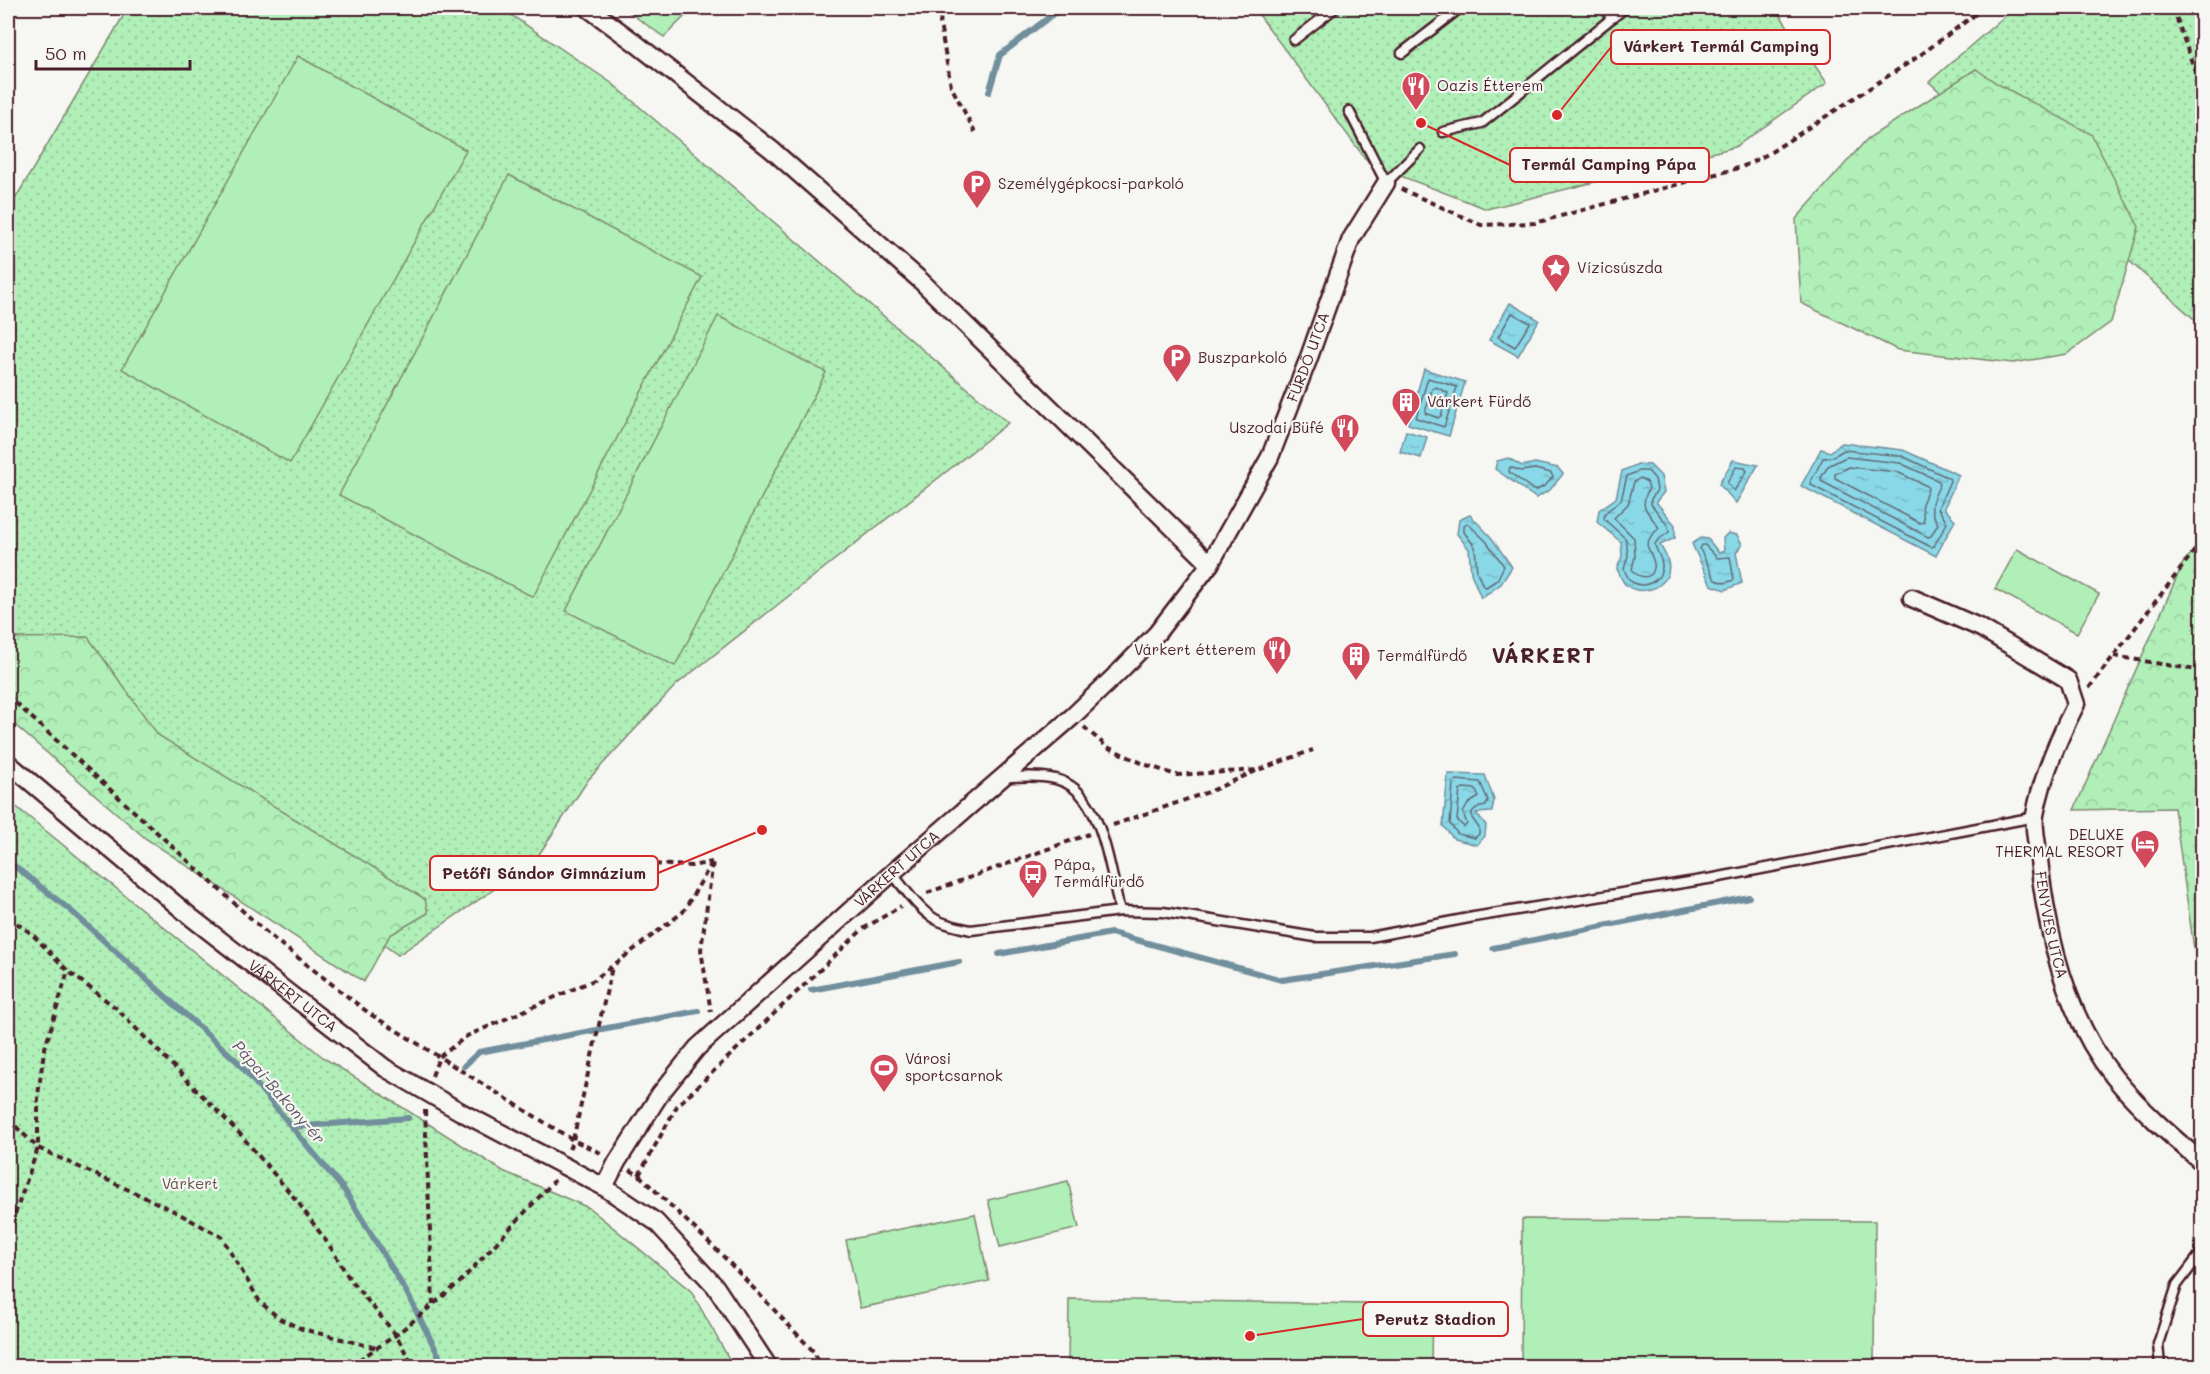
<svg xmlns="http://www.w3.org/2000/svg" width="2210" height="1374" viewBox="0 0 2210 1374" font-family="Mali,sans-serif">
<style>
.grass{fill:url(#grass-dots);stroke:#7d8771;stroke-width:1.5}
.forest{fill:url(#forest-crowns);stroke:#7d8771;stroke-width:1.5}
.garden{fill:#b0efb7;stroke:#7d8771;stroke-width:1.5}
.water{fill:url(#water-ripples);stroke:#708e9c;stroke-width:1.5}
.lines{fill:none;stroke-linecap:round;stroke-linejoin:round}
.shore{stroke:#636976;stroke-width:1.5}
.stream{stroke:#708e9c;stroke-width:6}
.lane-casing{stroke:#4a1f2b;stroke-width:13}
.street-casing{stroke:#4a1f2b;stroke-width:21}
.path{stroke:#4a1f2b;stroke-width:4;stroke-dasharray:6 4.5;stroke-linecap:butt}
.lane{stroke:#f6f6f2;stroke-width:8}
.street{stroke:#f6f6f2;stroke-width:16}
.labels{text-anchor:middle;stroke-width:4.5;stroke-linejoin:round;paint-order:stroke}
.poi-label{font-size:15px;fill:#4a1f2b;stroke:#f6f6f2;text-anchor:start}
.street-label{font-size:15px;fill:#4a1f2b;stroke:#f6f6f2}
.park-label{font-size:15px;fill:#64534e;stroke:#f6f6f2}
.water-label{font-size:16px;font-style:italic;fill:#5d5663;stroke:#f6f6f2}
.district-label{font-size:21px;font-weight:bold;letter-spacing:1.5px;fill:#4a1f2b;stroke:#f6f6f2}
.leader{fill:none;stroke:#d62828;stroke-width:2}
.callout-dot{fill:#d62828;stroke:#f6f6f2;stroke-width:2}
.callout{fill:#f6f6f2;stroke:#d62828;stroke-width:2}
.callout-label{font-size:16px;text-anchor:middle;font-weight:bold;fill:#4a1f2b}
</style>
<defs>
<pattern id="grass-dots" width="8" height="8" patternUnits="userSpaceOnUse" patternTransform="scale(1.5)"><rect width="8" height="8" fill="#b0efb7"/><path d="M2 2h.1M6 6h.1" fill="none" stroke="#99cc9e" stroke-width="1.8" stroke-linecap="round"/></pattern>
<pattern id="forest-crowns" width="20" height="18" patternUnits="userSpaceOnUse" patternTransform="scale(1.5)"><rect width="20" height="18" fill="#b0efb7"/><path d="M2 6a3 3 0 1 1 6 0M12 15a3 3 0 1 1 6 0" fill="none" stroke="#99cc9e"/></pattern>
<pattern id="water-ripples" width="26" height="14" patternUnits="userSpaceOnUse" patternTransform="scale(1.5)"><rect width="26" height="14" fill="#89d8e7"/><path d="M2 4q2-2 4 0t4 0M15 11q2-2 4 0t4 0" fill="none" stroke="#78b9c6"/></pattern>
</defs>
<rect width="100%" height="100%" fill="#f6f6f2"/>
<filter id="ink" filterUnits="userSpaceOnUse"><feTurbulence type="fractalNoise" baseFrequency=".0167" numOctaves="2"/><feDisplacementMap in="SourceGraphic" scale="12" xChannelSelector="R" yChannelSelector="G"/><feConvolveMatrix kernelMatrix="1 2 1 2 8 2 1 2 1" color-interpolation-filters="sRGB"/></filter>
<g filter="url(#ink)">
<g class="grass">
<path d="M128 8H501L613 84 1008 423 676 685 588 780 534 862 398 955 8 676V211Z"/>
<path d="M1254 8H1775L1827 83 1735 147 1487 209 1369 164Z"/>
<path d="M2014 8H2202V326L1929 82Z"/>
<path d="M8 800 324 1058 503 1171 589 1208 691 1291 733 1366H8Z"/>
</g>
<g class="forest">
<path d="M1976 69 1998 84 2091 134 2139 227 2111 322 2067 354 2013 363 1898 350 1801 303 1796 219 1867 139Z"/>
<path d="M2202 544V965L2195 956 2174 808 2074 810 2184 561Z"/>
<path d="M8 636 9 638 88 637 158 735 425 899 428 913 390 935 364 982 145 838 8 719Z"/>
</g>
<g class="garden">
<path d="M623 8H693L664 37Z"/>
<path d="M298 56 466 150 290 463 122 369Z"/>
<path d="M509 175 702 277 533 597 339 495Z"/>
<path d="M718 316 826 372 675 666 566 611Z"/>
<path d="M2017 549 2099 594 2077 633 1995 589Z"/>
<path d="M1068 1181 1079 1228 1000 1247 988 1200Z"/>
<path d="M975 1214 989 1281 860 1308 846 1240Z"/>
<path d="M1522 1219 1875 1221 1874 1366H1521Z"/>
<path d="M1069 1299 1432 1305 1431 1366H1068Z"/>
</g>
<g class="water">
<path d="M1510 303 1539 320 1518 356 1489 340Z"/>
<path d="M1424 369 1465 382 1449 436 1408 424Z"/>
<path d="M1406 431 1427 437 1421 458 1400 452Z"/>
<path d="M1842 443 1903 450 1959 475 1944 508 1955 520 1936 556 1801 486 1821 449 1830 452Z"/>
<path d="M1508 458 1522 466 1535 463 1558 468 1563 474 1550 490 1536 498 1495 469 1497 461Z"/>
<path d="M1733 460 1758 465 1736 503 1719 484Z"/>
<path d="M1638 464 1650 465 1661 476 1664 492 1656 502 1675 525V538L1660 545C1663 550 1667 556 1668 562 1674 585 1643 599 1626 585 1622 582 1620 574 1617 569L1622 556 1621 542 1597 522 1599 510 1616 498 1622 471Z"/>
<path d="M1470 515 1491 537 1512 567 1501 584 1481 598 1471 573 1469 549 1457 534 1459 520Z"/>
<path d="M1728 533 1737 535 1742 544 1736 553 1742 583 1725 590 1711 585 1692 544 1701 538 1708 539 1719 553 1724 551 1723 538Z"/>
<path d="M1448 774 1485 775 1494 800 1492 812 1476 813 1486 825 1485 836 1477 845 1454 839 1443 826Z"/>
</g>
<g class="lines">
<g class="shore">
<path d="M1512 313 1530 323 1515 347 1498 337Z"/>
<path d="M1428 378 1457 387 1444 427 1416 418Z"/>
<path d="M1436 387 1448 393 1441 416 1438 418 1425 413 1432 389Z"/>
<path d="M1844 450 1902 456 1949 478 1950 481 1938 508 1947 523 1934 546 1931 547 1811 485V481L1823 458 1832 457Z"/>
<path d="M1846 457 1900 463 1939 481 1940 484C1932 502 1927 506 1938 524L1931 536 1928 537 1821 481V478L1828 466Z"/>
<path d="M1510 467 1521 471 1535 469 1551 473 1553 477 1546 485 1535 491 1509 472Z"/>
<path d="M1736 467 1745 468 1747 471 1734 491 1727 483Z"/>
<path d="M1849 467 1897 472 1927 486 1928 489 1922 504 1924 522 1920 523 1835 478V474Z"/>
<path d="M1639 471H1648L1655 479 1657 490 1651 499V504L1668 526 1669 532 1658 540 1655 544C1656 552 1663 559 1662 567 1661 582 1644 589 1632 582 1628 579 1626 574 1624 569L1628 556 1626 539 1604 519 1605 513 1621 500 1627 476Z"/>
<path d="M1640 478 1647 482 1649 488C1638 510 1648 510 1659 528L1651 536 1647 544C1648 551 1656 561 1654 568 1652 581 1637 578 1632 569L1635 557 1634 538 1614 518 1628 504 1634 482Z"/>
<path d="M1467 523 1486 541 1504 566 1497 580 1486 587 1483 586 1477 572 1475 547 1464 532V525Z"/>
<path d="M1702 545H1705L1717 558 1730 557 1734 580 1725 583 1715 580 1700 549Z"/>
<path d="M1456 780 1480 782 1488 800 1486 806 1476 808 1472 812V818L1479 828V834L1475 838 1458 834 1450 824 1453 783Z"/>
<path d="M1463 788 1475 789 1479 797 1468 804 1463 813 1467 824 1464 827 1457 820 1460 790Z"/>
</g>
<g class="stream">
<path d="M989 92 1000 55 1061 8"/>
<path d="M8 861 70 910 238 1062 345 1191 407 1293 444 1366"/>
<path d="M1493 948 1749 897"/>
<path d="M999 954 1111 933 1282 980 1455 954"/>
<path d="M811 990 959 962"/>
<path d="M464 1066 479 1052 698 1011"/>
<path d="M292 1127 408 1118"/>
</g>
<g class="lane-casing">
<g id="lane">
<path d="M1612 18 1625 8"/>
<path d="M1294 40 1335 8"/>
<path d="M1402 53 1460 8"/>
<path d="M1349 111 1386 183 1420 149"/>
<path d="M1443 132 1482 123 1612 18 1604 8"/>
<path d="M1006 777C1025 777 1049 774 1066 783 1103 801 1111 874 1120 911"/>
<path d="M892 873C905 889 918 909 935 919 945 925 959 927 971 930L1120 911 1163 912 1315 937H1370L1474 917 1714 878 2035 817"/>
<path d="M2160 1366 2158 1344 2177 1285 2202 1252"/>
</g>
</g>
<g class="street-casing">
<g id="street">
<path d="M588 8 634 42 772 150 920 280 1210 564"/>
<path id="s1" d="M1912 598 1981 628 2068 680 2076 704C2058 739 2042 776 2035 815 2033 829 2038 847 2039 860 2047 935 2066 1017 2114 1077 2140 1109 2171 1136 2202 1162"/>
<path id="s2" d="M8 763 192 918 385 1068 461 1112 604 1187 656 1222 715 1286 768 1366"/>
<path id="s3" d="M604 1187 617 1162 660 1094 697 1048 892 873 1072 717 1121 670 1157 633 1210 564 1270 457 1308 360 1351 239 1386 183"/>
</g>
</g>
<g class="path">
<path d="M942 8 940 24 951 86 975 132"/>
<path d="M2173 8 2202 91"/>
<path d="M1401 189 1481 225 1535 223 1742 167 1768 154 1919 56 1984 8"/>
<path d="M2114 656 2202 671"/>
<path d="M2089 688 2202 541"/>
<path d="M8 696 269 935 370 1014 573 1140 603 1154"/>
<path d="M1084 727 1107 747 1144 764 1176 775 1258 770 1313 750"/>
<path d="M1113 825 1211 791 1258 770"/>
<path d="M592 861 692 866 712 862"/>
<path d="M927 893 1089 834"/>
<path d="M8 917 32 934 68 971 116 1008 240 1134 297 1201 331 1248 349 1278 396 1335 413 1366"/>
<path d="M432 1076 439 1057 467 1036 594 980 683 912 713 861 701 950 711 1012"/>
<path d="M425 1110 433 1304"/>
<path d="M8 1119 38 1148 170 1209 222 1237 260 1302 280 1319 302 1329 377 1348"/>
<path d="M569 1149 573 1140 612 967"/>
<path d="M630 1170 639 1175 722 1255 814 1352 821 1366"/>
<path d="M639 1175 677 1106 863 929 901 906"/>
<path d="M8 1234 38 1148V1095L44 1051 68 971"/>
<path d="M350 1366 396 1335 459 1283 555 1180"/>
</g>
<use href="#lane" class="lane"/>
<use href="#street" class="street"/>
</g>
</g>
<defs>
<g id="restaurant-pin" transform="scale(1.5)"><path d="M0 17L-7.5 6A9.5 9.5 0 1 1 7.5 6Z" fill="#d1495b" stroke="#f6f6f2"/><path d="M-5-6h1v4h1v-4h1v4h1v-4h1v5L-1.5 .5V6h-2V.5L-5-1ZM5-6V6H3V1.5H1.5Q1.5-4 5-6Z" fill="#fff"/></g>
<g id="parking-pin" transform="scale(1.5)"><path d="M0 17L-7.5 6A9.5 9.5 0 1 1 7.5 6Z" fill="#d1495b" stroke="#f6f6f2"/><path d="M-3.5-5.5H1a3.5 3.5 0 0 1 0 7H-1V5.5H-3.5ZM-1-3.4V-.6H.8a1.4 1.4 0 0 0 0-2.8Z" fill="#fff"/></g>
<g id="sight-pin" transform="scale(1.5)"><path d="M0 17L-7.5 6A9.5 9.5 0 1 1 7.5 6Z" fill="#d1495b" stroke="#f6f6f2"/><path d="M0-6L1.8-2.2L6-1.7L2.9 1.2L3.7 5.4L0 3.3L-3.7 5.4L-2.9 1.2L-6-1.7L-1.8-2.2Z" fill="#fff"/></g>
<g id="building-pin" transform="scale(1.5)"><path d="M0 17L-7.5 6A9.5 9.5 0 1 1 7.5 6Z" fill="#d1495b" stroke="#f6f6f2"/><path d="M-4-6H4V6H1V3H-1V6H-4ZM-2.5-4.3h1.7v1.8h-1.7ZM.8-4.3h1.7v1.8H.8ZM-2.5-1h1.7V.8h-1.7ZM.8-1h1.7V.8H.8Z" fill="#fff"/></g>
<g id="hotel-pin" transform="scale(1.5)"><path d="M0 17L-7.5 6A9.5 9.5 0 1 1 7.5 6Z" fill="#d1495b" stroke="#f6f6f2"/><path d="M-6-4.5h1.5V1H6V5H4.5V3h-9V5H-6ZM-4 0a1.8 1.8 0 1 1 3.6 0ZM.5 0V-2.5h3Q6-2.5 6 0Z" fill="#fff"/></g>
<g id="bus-pin" transform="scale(1.5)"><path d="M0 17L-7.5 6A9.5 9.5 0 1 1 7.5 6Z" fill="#d1495b" stroke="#f6f6f2"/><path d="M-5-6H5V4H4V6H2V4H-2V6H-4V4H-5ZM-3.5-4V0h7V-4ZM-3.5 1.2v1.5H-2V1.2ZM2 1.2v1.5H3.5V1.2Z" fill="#fff"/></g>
<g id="stadium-pin" transform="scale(1.5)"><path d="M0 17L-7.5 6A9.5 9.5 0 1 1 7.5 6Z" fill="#d1495b" stroke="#f6f6f2"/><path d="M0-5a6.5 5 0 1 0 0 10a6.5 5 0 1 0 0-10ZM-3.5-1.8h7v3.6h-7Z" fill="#fff"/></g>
</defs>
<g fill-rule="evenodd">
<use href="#restaurant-pin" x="1416" y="86"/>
<use href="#parking-pin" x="977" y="184"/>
<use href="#sight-pin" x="1556" y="268"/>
<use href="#parking-pin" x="1177" y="358"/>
<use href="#building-pin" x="1406" y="402"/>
<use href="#restaurant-pin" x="1345" y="428"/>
<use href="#restaurant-pin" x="1277" y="650"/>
<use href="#building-pin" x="1356" y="656"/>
<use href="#hotel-pin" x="2145" y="844"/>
<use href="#bus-pin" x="1033" y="874"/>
<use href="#stadium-pin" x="884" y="1068"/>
</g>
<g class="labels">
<g class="poi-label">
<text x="1437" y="91">Oazis Étterem</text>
<text x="998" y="189">Személygépkocsi-parkoló</text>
<text x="1577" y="273">Vízicsúszda</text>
<text x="1198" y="363">Buszparkoló</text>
<text x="1427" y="407">Várkert Fürdő</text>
<text x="1324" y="433" text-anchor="end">Uszodai Büfé</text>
<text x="1256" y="655" text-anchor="end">Várkert étterem</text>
<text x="1377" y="661">Termálfürdő</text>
<text x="2124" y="840" text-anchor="end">DELUXE<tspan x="2124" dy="17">THERMAL RESORT</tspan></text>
<text x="1054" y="870">Pápa,<tspan x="1054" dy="17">Termálfürdő</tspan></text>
<text x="905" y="1064">Városi<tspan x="905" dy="17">sportcsarnok</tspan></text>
</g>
<g class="street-label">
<text dy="5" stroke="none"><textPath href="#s3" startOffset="1104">FÜRDŐ UTCA</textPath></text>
<text dy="5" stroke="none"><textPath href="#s3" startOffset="436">VÁRKERT UTCA</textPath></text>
<text dy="5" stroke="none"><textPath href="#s1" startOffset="432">FENYVES UTCA</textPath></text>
<text dy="5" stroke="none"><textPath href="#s2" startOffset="368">VÁRKERT UTCA</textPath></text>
</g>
<g class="park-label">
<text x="190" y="1189">Várkert</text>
</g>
<g class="water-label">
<text transform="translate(279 1092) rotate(49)" y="6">Pápai-Bakony-ér</text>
</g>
<g class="district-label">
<text x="1544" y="663">VÁRKERT</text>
</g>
</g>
<path class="leader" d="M1557 115L1611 47M1421 123L1510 165M762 830L658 873M1250 1336L1363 1319"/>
<g class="callout-dot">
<circle cx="1557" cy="115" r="6"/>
<circle cx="1421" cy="123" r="6"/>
<circle cx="762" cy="830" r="6"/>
<circle cx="1250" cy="1336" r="6"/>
</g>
<g class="callout">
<rect x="1611" y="30" width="219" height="34" rx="6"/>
<rect x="1510" y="148" width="199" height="34" rx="6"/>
<rect x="430" y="856" width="228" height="34" rx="6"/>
<rect x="1363" y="1302" width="145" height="34" rx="6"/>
</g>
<g class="callout-label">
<text x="1721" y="52">Várkert Termál Camping</text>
<text x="1609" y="170">Termál Camping Pápa</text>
<text x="544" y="879">Petőfi Sándor Gimnázium</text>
<text x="1435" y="1325">Perutz Stadion</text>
</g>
<rect width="2210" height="1374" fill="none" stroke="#f6f6f2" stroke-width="30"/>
<rect x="15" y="15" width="2180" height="1344" fill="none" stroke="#4a1f2b" stroke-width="2" filter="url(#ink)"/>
<path d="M36 60v9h154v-9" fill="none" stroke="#4a1f2b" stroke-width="3"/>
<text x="45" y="60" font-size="18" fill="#4a1f2b" stroke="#f6f6f2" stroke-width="4.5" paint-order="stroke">50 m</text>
</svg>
